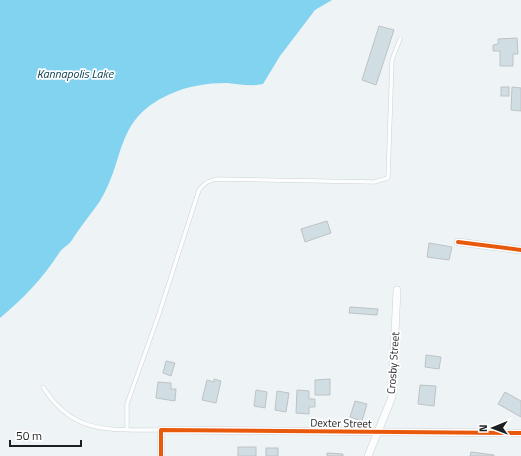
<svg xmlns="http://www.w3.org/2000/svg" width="521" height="456" viewBox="0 0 521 456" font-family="'Titillium Web',sans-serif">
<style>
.water{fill:#82d3f0}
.building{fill:#d0dee3;stroke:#bec2c4}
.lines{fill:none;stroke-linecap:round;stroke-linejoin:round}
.service-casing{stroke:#cdd1d3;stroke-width:4.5}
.minor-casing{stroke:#cdd1d3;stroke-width:8}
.service{stroke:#fcfdfe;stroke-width:3.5}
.minor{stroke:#fcfdfe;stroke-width:7}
.cycleway-casing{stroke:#fff;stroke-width:6}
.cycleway{stroke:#e8590c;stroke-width:4}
.labels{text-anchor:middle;stroke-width:3.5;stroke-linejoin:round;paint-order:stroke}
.street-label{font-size:11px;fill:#1c1f21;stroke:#fff}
.water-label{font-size:12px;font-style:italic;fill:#0d4050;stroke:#fff}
</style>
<rect width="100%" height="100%" fill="#eef4f6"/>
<path class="water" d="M0 0H332L315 10 280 56 263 84C250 87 240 84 227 83 206 83 187 86 168 95 114 120 126 159 100 201 91 214 80 227 72 240 69 245 62 248 59 253 44 277 22 300 0 318Z"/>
<g class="building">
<path d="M379 26 394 30 376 85 362 80Z"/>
<path d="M517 38 518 54H513V66H500V51H493V45L498 44V39Z"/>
<rect x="501" y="87" width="8" height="9"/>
<path d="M512 87 521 88V111L511 110Z"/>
<path d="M327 221 331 233 305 242 301 229Z"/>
<path d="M429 243 452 247 449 260 427 257Z"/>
<path d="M350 307 378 309 377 315 349 313Z"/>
<path d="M426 355 441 357 439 369 425 367Z"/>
<path d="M166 361 175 363 171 376 163 373Z"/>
<path d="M214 379 221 381 216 403 202 400 207 380 214 382Z"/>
<path d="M330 379V395H315V380Z"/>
<path d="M158 382 171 383V389H176L175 401 156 398Z"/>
<path d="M420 385 436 386 434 406 418 404Z"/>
<path d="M256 390 267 392 265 408 254 406Z"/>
<path d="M297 390 309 391V399H315V407H309V414L296 413Z"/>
<path d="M277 391 289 393 286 412 275 410Z"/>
<path d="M505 392 521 401V417L498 404Z"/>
<path d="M355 401 367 404 362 421 350 417Z"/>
<rect x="238" y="447" width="18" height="9"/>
<rect x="266" y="448" width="12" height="8"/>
<path d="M471 452 494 455V456H470Z"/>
<path d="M327 453 343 454V456H327Z"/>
</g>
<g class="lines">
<g class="service-casing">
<g id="service">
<path d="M43 387C74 436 110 429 161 430"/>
<path d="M127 429V404L159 314 199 190C204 183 209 180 218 179L374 182 388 178 392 60 400 39"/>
</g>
</g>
<g class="minor-casing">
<g id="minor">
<path d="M458 242 521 250"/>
<path d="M161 456V430L521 433"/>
<path d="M368 456 392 397 397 290"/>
</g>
</g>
<use href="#service" class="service"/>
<use href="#minor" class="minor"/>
<g class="cycleway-casing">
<g id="cycleway">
<path d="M458 242 521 250"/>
<path d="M161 456V430L521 433"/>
</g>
</g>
<use href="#cycleway" class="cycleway"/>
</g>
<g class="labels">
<g class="street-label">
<text transform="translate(393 363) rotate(-86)" y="4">Crosby Street</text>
<text transform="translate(341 423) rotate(1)" y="4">Dexter Street</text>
</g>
<g class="water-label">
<text x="75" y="78">Kannapolis Lake</text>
</g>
</g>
<g transform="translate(493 428) rotate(269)" stroke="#ffffff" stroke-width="3" paint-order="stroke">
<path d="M0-3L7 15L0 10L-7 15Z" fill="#1c1f21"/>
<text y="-6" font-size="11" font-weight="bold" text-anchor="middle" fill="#1c1f21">N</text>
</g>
<path d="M10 440v6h71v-6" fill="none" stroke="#1c1f21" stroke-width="2"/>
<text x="16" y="440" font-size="12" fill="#1c1f21" stroke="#ffffff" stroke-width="3" paint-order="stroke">50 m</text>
</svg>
